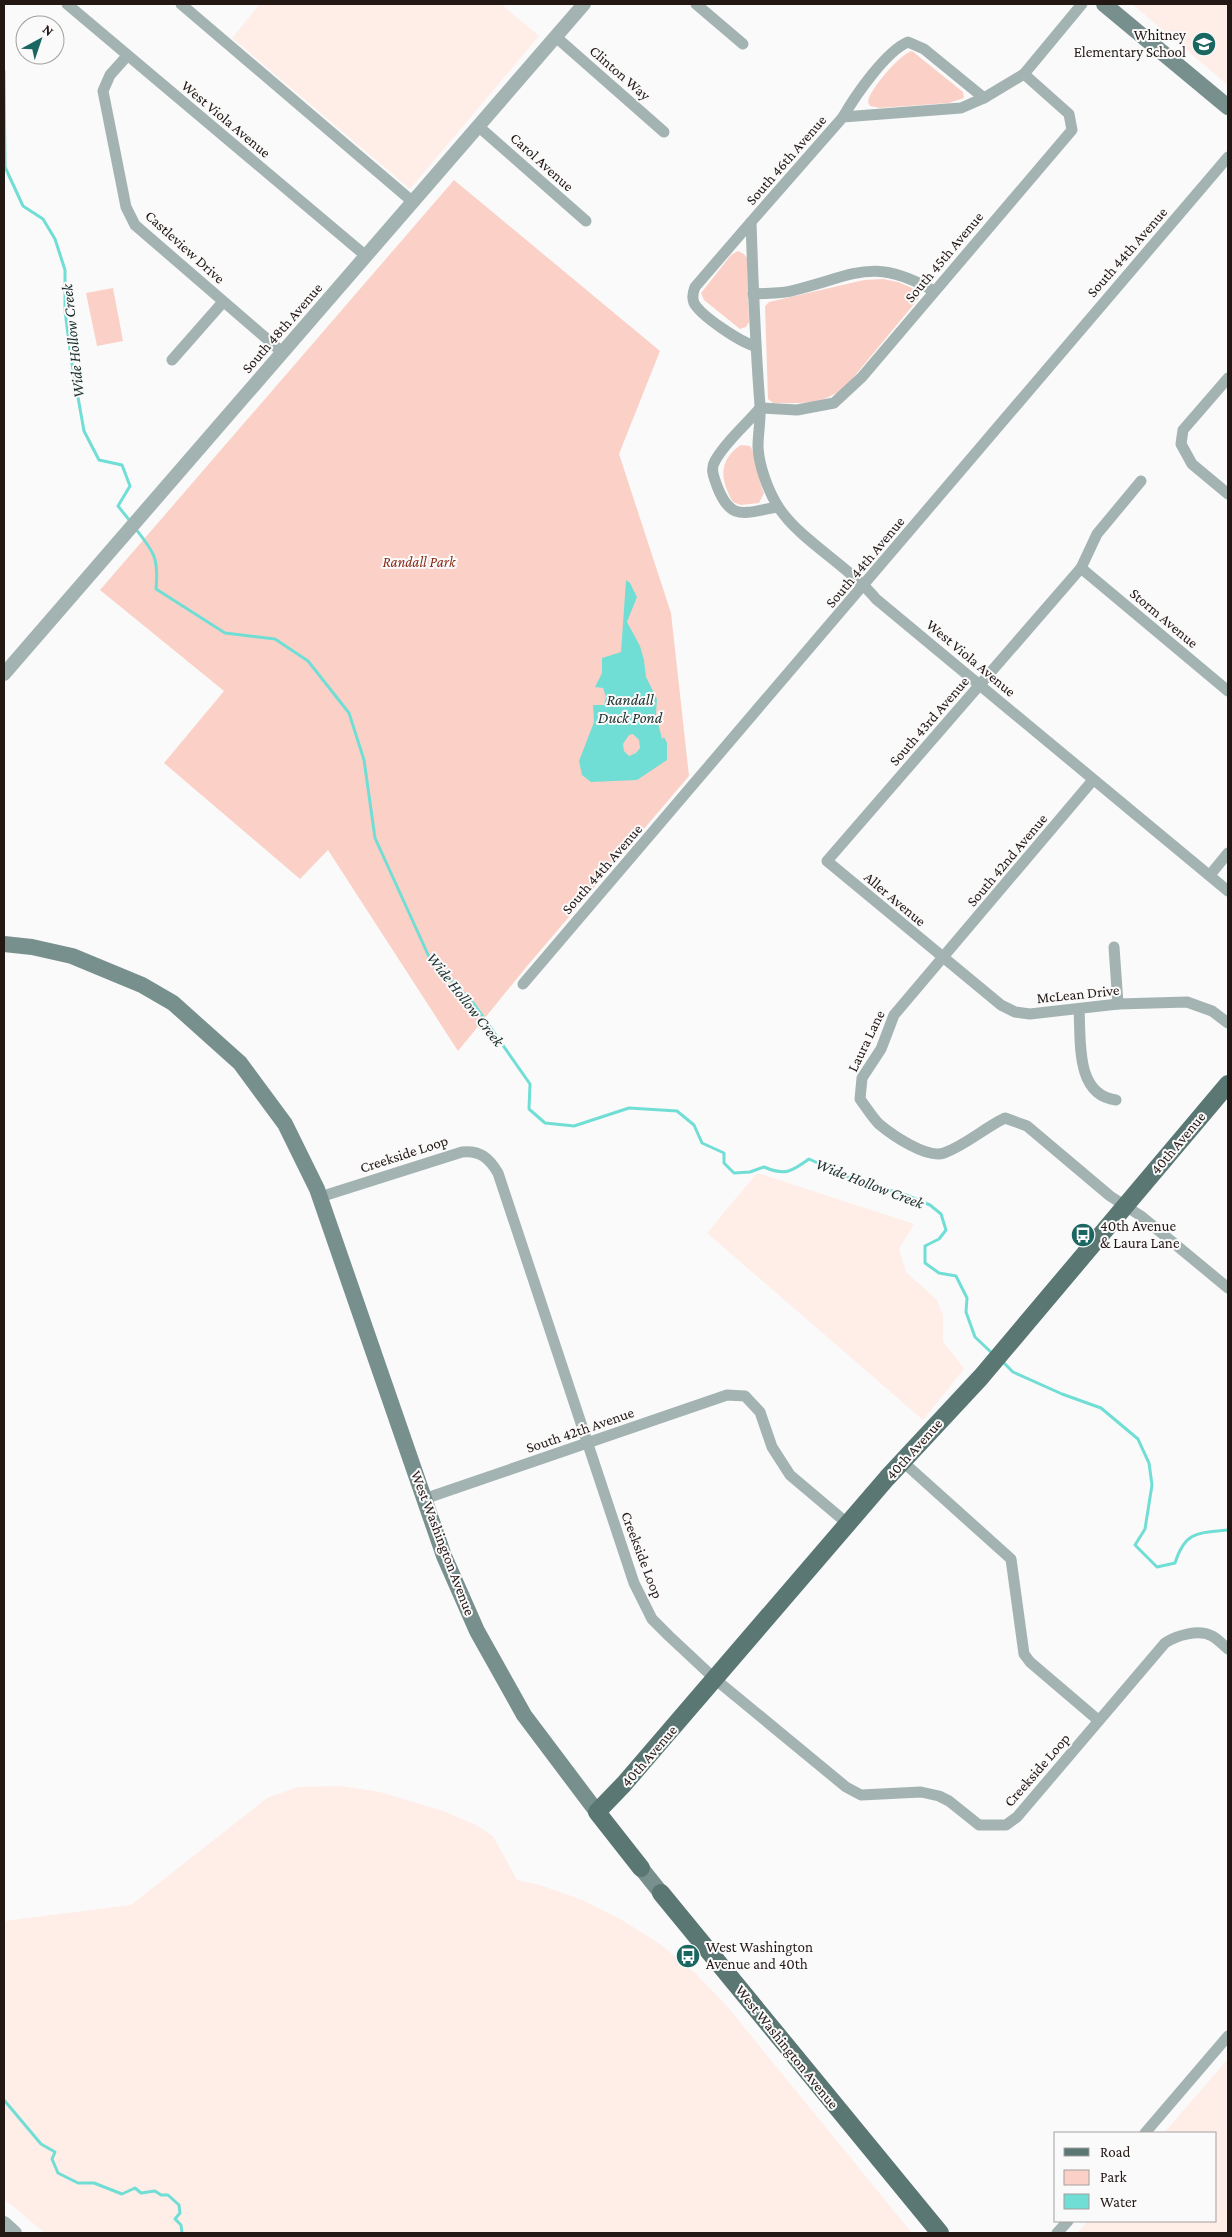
<svg xmlns="http://www.w3.org/2000/svg" width="1232" height="2237" viewBox="0 0 1232 2237" font-family="'Crimson Pro',serif">
<style>
.built{fill:#ffede8}
.green{fill:#fbd1c7}
.water{fill:#71ded5;fill-rule:evenodd}
.lines{fill:none;stroke-linecap:round;stroke-linejoin:round}
.stream{stroke:#71ded5;stroke-width:3}
.minor{stroke:#a3b3b1;stroke-width:11}
.tertiary{stroke:#a3b3b1;stroke-width:14}
.secondary{stroke:#78908d;stroke-width:16}
.primary{stroke:#5a7774;stroke-width:18}
.labels{text-anchor:middle;stroke-width:4;stroke-linejoin:round;paint-order:stroke}
.poi-label{font-size:15px;fill:#241815;stroke:#fafafa;text-anchor:start}
.street-label{font-size:15px;fill:#241815;stroke:#fafafa}
.park-label{font-size:15px;font-style:italic;fill:#8a2c19;stroke:#fafafa}
.water-label{font-size:16px;font-style:italic;fill:#1b2f2d;stroke:#fafafa}
</style>
<rect width="100%" height="100%" fill="#fafafa"/>
<g class="built">
<path d="M260 4H501L539 36 410 189 232 38Z"/>
<path d="M1132 4H1228V85Z"/>
<path d="M757 1173 914 1224 899 1249 906 1272 937 1300 943 1315V1341L964 1369 923 1420 707 1233Z"/>
<path d="M340 1786 380 1792 443 1811 476 1825 493 1836 517 1880 540 1885 582 1900 622 1920 660 1944 695 1973 726 2005 912 2233H45L4 2199V1921L131 1905 267 1798 298 1787Z"/>
<path d="M1228 2059V2233H1077L1088 2221H1216V2133H1164Z"/>
</g>
<g class="green">
<path d="M912 51 963 92 964 98 949 103 880 108 870 106 868 102C868 91 901 53 912 51Z"/>
<path d="M454 180 660 351 619 454 671 613 689 776 528 965 458 1051 328 850 300 879 164 763 224 691 100 590Z"/>
<path d="M738 251 744 254 747 258 749 322 746 327 740 329 704 300 701 293 731 255Z"/>
<path d="M883 279 898 282 917 290 919 298 848 384C824 406 803 403 773 403L768 399 765 306 769 302 864 280Z"/>
<path d="M113 288 123 341 97 346 86 293Z"/>
<path d="M741 445 750 446C757 456 758 480 764 493L759 503 741 505 733 502C720 480 718 460 741 445Z"/>
</g>
<path class="water" d="M626 580 630 583 637 597 627 622 640 646 644 660 646 677 657 699 656 714 662 739 664 737 667 743V760L637 780 591 782 582 775 579 761 594 722 593 705H604L606 697 603 688 595 687 602 673V658L621 652ZM633 734 639 740 640 748 636 753 629 756 624 751 623 744 629 735Z"/>
<g class="lines">
<g class="stream">
<path d="M4 71 5 167 23 206 43 219 55 239 65 270V311L71 358 84 431 99 460 122 465 130 486 118 506 130 521"/>
<path d="M135 528C154 552 159 558 156 589L225 633 275 639 308 661 349 713 364 760 375 838 430 959 474 1004 530 1084 529 1109 545 1123 574 1126 629 1108 677 1111 694 1125 702 1143 724 1153V1163L734 1173 750 1172 764 1167C785 1176 791 1172 809 1159L852 1179 906 1195 930 1205 941 1214 946 1230 939 1239 925 1246V1263L939 1273 956 1276 967 1298 966 1312 975 1337 993 1354"/>
<path d="M1002 1361 1013 1372 1062 1394 1101 1408 1138 1439 1149 1463 1152 1485 1145 1529 1135 1545 1157 1567 1175 1563C1185 1531 1198 1533 1228 1530"/>
<path d="M4 2100 41 2144 55 2152 52 2159 58 2173 78 2183H94L122 2194 135 2188 141 2193 155 2191 161 2195H168L179 2205 180 2213 175 2219 181 2225 182 2233"/>
</g>
<g class="minor">
<path d="M67 4 366 256"/>
<path d="M181 4 413 202"/>
<path d="M696 4 743 44"/>
<path d="M1082 4 1024 74 984 98 961 108 843 117 751 222C753 283 755 344 760 405 761 419 758 433 758 447 759 466 768 491 779 508 801 541 849 566 876 599L1228 891"/>
<path d="M556 37 664 132"/>
<path d="M127 56 110 75 103 91 126 207 135 225 282 352"/>
<path d="M843 117C855 96 886 51 908 42L924 49 984 98"/>
<path d="M478 126 586 221"/>
<path d="M751 222 695 287C693 292 692 298 694 303 701 316 740 342 755 346"/>
<path d="M753 294C767 293 782 294 795 290 856 275 873 256 934 291"/>
<path d="M172 360 223 302"/>
<path d="M1228 378 1183 430 1181 444 1192 464 1228 494"/>
<path d="M760 408 797 410 834 403 862 377 1072 130 1069 114 1024 74"/>
<path d="M760 408C746 425 725 442 715 461 710 469 714 477 717 486 731 523 745 512 778 507"/>
<path d="M1141 481 1097 534 1081 568 827 861 1001 1005 1015 1012 1030 1014 1118 1004 1187 1002 1212 1011 1228 1023"/>
<path d="M1081 568 1228 691"/>
<path d="M1093 780 894 1015 881 1049 862 1078 860 1099C866 1107 872 1117 879 1124 892 1135 927 1159 944 1153 966 1145 984 1128 1005 1118L1027 1126 1110 1196 1141 1216 1228 1288"/>
<path d="M1210 875 1228 853"/>
<path d="M1114 947 1118 1004"/>
<path d="M523 984 1228 157"/>
<path d="M1079 1009C1081 1041 1075 1095 1116 1100"/>
<path d="M320 1197 462 1152C480 1150 489 1158 498 1173L634 1583 652 1619 669 1636 715 1679 846 1787 861 1795 921 1792 939 1796 949 1801 979 1825H1006L1017 1817 1165 1643C1177 1635 1199 1629 1212 1636 1218 1639 1223 1645 1228 1649"/>
<path d="M902 1461 1011 1559 1024 1654 1030 1662 1098 1720"/>
<path d="M424 1499 727 1395 745 1396 760 1412 772 1447 790 1475 848 1524"/>
<path d="M1145 2133 1228 2036"/>
<path d="M1057 2233 1068 2221"/>
</g>
<g class="tertiary">
<path d="M4 674 584 4"/>
<path d="M4 2223 15 2233"/>
</g>
<g class="secondary">
<path d="M1104 4 1228 107"/>
<path d="M4 944 32 947 72 956 142 985 173 1003 240 1063 285 1124 317 1189 444 1556 477 1631 524 1715 597 1812"/>
<path d="M641 1868 661 1893"/>
</g>
<g class="primary">
<path d="M641 1868 597 1812 624 1784 887 1478 981 1377 1228 1084"/>
<path d="M661 1893 940 2233"/>
</g>
</g>
<defs>
<g id="school-disc" transform="scale(1.25)"><circle r="9.5" fill="#1a6661" stroke="#fafafa"/><path d="M0-5L7-2L0 1L-7-2ZM-4 1L0 2.5L4 1V4Q0 6-4 4Z" fill="#fff"/></g>
<g id="bus-disc" transform="scale(1.25)"><circle r="9.5" fill="#1a6661" stroke="#fafafa"/><path d="M-5-6H5V4H4V6H2V4H-2V6H-4V4H-5ZM-3.5-4V0h7V-4ZM-3.5 1.2v1.5H-2V1.2ZM2 1.2v1.5H3.5V1.2Z" fill="#fff"/></g>
</defs>
<g fill-rule="evenodd">
<use href="#school-disc" x="1204" y="44"/>
<use href="#bus-disc" x="1083" y="1235"/>
<use href="#bus-disc" x="688" y="1956"/>
</g>
<g class="labels">
<g class="poi-label">
<text x="1186" y="40" text-anchor="end">Whitney<tspan x="1186" dy="17">Elementary School</tspan></text>
<text x="1100" y="1231">40th Avenue<tspan x="1100" dy="17">&amp; Laura Lane</tspan></text>
<text x="706" y="1952">West Washington<tspan x="706" dy="17">Avenue and 40th</tspan></text>
</g>
<g class="street-label">
<text transform="translate(620 73) rotate(41)" y="5">Clinton Way</text>
<text transform="translate(226 119) rotate(40)" y="5">West Viola Avenue</text>
<text transform="translate(786 160) rotate(-49)" y="5">South 46th Avenue</text>
<text transform="translate(542 162) rotate(42)" y="5">Carol Avenue</text>
<text transform="translate(185 247) rotate(42)" y="5">Castleview Drive</text>
<text transform="translate(1127 252) rotate(-49)" y="5">South 44th Avenue</text>
<text transform="translate(944 257) rotate(-50)" y="5">South 45th Avenue</text>
<text transform="translate(282 328) rotate(-49)" y="5">South 48th Avenue</text>
<text transform="translate(865 562) rotate(-50)" y="5">South 44th Avenue</text>
<text transform="translate(1164 618) rotate(40)" y="5">Storm Avenue</text>
<text transform="translate(971 658) rotate(40)" y="5">West Viola Avenue</text>
<text transform="translate(929 721) rotate(-49)" y="5">South 43rd Avenue</text>
<text transform="translate(1007 860) rotate(-50)" y="5">South 42nd Avenue</text>
<text transform="translate(602 869) rotate(-49)" y="5">South 44th Avenue</text>
<text transform="translate(895 899) rotate(40)" y="5">Aller Avenue</text>
<text transform="translate(1078 994) rotate(-6)" y="5">McLean Drive</text>
<text transform="translate(866 1041) rotate(-64)" y="5">Laura Lane</text>
<text transform="translate(1178 1143) rotate(-50)" y="5">40th Avenue</text>
<text transform="translate(404 1154) rotate(-18)" y="5">Creekside Loop</text>
<text transform="translate(580 1430) rotate(-19)" y="5">South 42th Avenue</text>
<text transform="translate(914 1449) rotate(-48)" y="5">40th Avenue</text>
<text transform="translate(443 1543) rotate(69)" y="5">West Washington Avenue</text>
<text transform="translate(642 1555) rotate(69)" y="5">Creekside Loop</text>
<text transform="translate(649 1756) rotate(-49)" y="5">40th Avenue</text>
<text transform="translate(1037 1770) rotate(-49)" y="5">Creekside Loop</text>
<text transform="translate(787 2047) rotate(51)" y="5">West Washington Avenue</text>
</g>
<g class="park-label">
<text x="419" y="567">Randall Park</text>
</g>
<g class="water-label">
<text transform="translate(72 341) rotate(-96)" y="6">Wide Hollow Creek</text>
<text x="630" y="705">Randall<tspan x="630" dy="18">Duck Pond</tspan></text>
<text transform="translate(466 999) rotate(52)" y="6">Wide Hollow Creek</text>
<text transform="translate(870 1183) rotate(21)" y="6">Wide Hollow Creek</text>
</g>
</g>
<rect width="1232" height="2237" fill="none" stroke="#241815" stroke-width="10"/>
<rect x="1054" y="2132" width="162" height="90" fill="#fafafa" stroke="#a4a09e"/>
<rect x="1064" y="2148" width="25" height="8" fill="#5a7774" stroke="#a4a09e"/>
<text x="1100" y="2157" font-size="15" fill="#241815">Road</text>
<rect x="1064" y="2170" width="25" height="15" fill="#fbd1c7" stroke="#a4a09e"/>
<text x="1100" y="2182" font-size="15" fill="#241815">Park</text>
<rect x="1064" y="2194" width="25" height="15" fill="#71ded5" stroke="#a4a09e"/>
<text x="1100" y="2207" font-size="15" fill="#241815">Water</text>
<g transform="translate(40 40) rotate(40)"><circle r="24" fill="#fafafa" stroke="#a4a09e"/>
<path d="M0-4L9 19L0 12L-9 19Z" fill="#1a6661"/>
<text y="-8" font-size="14" font-weight="bold" text-anchor="middle" fill="#241815">N</text>
</g>
</svg>
